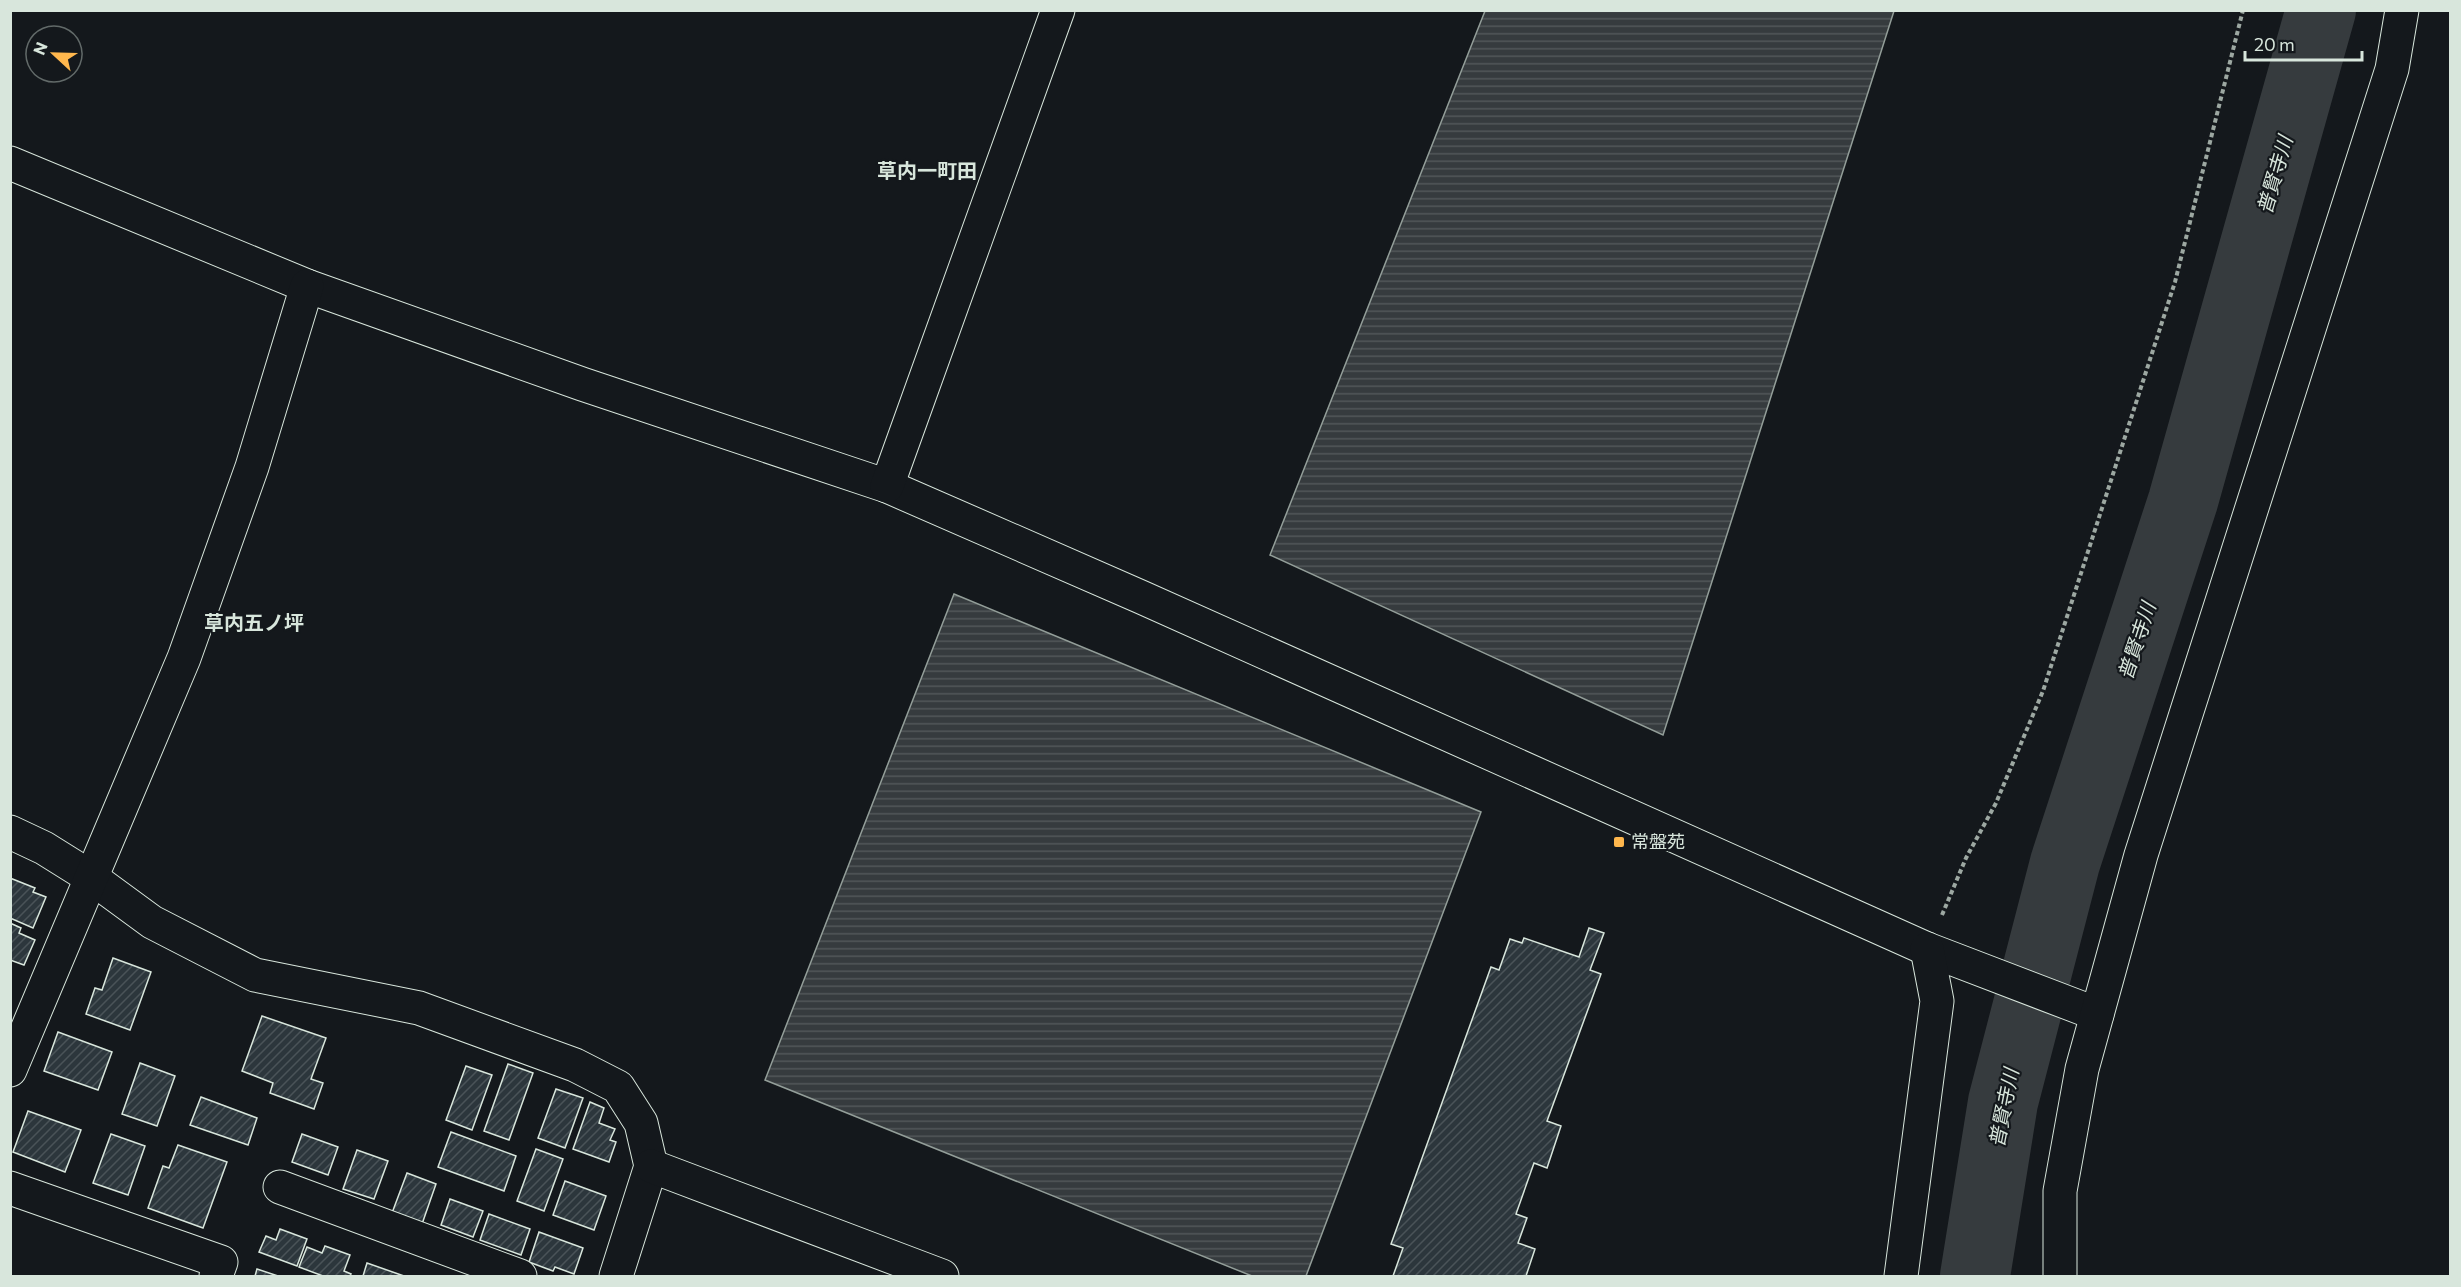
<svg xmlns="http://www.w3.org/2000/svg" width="2461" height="1287" viewBox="0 0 2461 1287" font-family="Commissioner,'Noto Sans JP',sans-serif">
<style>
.water{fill:url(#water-rules);stroke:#939e99;stroke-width:1.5}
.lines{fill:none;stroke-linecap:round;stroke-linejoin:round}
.river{stroke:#363b3e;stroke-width:70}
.building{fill:url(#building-hatch);stroke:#d8e6dc;stroke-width:1.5}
.minor-casing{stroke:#d8e6dc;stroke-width:35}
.path{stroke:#9da8a2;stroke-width:4;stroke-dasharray:4.5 3;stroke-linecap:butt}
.minor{stroke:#14181c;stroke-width:33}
.poi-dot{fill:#ffb74d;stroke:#14181c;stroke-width:2}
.labels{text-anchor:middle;stroke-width:4.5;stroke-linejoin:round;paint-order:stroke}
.poi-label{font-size:18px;fill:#d8e6dc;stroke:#14181c;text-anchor:start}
.neighbourhood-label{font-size:20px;font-weight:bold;fill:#d8e6dc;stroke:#14181c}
.water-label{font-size:20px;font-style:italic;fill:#d8e6dc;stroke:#14181c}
</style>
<defs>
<pattern id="water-rules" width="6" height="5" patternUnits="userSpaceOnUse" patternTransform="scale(1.5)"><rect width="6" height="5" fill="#363b3e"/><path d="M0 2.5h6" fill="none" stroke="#525759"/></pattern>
<pattern id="building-hatch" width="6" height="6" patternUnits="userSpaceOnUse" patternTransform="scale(1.5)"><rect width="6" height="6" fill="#2c363c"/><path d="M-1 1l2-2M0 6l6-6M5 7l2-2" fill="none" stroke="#4a5358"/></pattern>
</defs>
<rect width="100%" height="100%" fill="#14181c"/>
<g class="water">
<path d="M1485 11H1894L1663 735 1270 555Z"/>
<path d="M954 594 1481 812 1306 1276H1252L765 1080Z"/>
</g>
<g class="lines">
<path class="river" d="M1975 1276 2003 1102 2065 863 2183 501 2321 10"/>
</g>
<g class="building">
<path d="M10 878 35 888 33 892 46 897 33 928 10 918Z"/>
<path d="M10 923 21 928 19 933 35 940 24 965 10 960Z"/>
<path d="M1589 928 1604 933 1590 970 1601 974 1547 1121 1561 1126 1547 1168 1534 1163 1516 1214 1527 1218 1518 1243 1535 1249 1526 1276H1393L1403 1248 1391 1244 1491 967 1499 970 1510 939 1522 943 1524 938 1579 957Z"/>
<path d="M113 958 151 972 130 1030 86 1014 95 988 102 990Z"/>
<path d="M262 1016 326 1038 311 1079 323 1083 314 1109 270 1093 273 1083 242 1071Z"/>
<path d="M58 1032 112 1052 98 1090 44 1071Z"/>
<path d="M140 1063 175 1076 157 1126 122 1114Z"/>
<path d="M508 1064 533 1073 509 1140 484 1131Z"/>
<path d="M466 1066 492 1075 472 1130 446 1120Z"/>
<path d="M556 1089 583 1098 565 1148 538 1138Z"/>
<path d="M201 1097 257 1118 248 1145 190 1125Z"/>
<path d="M590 1102 604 1108 599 1123 615 1129 610 1140 616 1142 609 1162 573 1149Z"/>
<path d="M28 1111 81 1130 65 1172 13 1152Z"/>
<path d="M451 1132 516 1156 504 1191 438 1167Z"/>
<path d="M111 1134 145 1146 128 1195 93 1183Z"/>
<path d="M302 1134 338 1147 328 1175 292 1162Z"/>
<path d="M178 1145 227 1162 203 1228 148 1208 163 1166 169 1168Z"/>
<path d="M536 1149 563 1159 544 1211 517 1201Z"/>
<path d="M357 1150 388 1161 374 1199 343 1189Z"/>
<path d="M407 1173 436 1184 422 1224 392 1213Z"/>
<path d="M565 1181 606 1196 594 1230 553 1215Z"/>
<path d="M450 1199 483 1211 473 1237 441 1225Z"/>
<path d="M489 1214 530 1229 521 1255 480 1240Z"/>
<path d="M280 1229 307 1239 297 1266 259 1252 266 1236 276 1240Z"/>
<path d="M539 1232 583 1248 574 1274 555 1267 553 1271 529 1262Z"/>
<path d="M325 1246 350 1255 344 1271 351 1274 350 1276H323L299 1267 307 1247 322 1253Z"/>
<path d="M367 1263 404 1276H363Z"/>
<path d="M257 1269 278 1276H255Z"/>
</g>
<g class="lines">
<g class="minor-casing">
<g id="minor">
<path d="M10 163 307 286 582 384 887 486 1141 597 1927 949 2097 1014"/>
<path d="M887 486 1058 10"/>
<path d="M10 832 44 848 92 878 152 922 255 975 419 1008 575 1065 618 1087 641 1123 651 1166 616 1276"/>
<path d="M10 1070 184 658 252 467 307 286"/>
<path d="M651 1166 942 1276"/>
<path d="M280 1187 520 1276"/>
<path d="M10 1188 221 1262 216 1276"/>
<path d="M1901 1276 1937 1001 1927 949"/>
<path d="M2060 1276V1191L2082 1069 2141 855 2392 69 2402 10"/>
</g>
</g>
<path class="path" d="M1942 915 1966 858 1996 803 2043 691 2175 282 2243 10"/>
<use href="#minor" class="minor"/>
</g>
<rect class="poi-dot" x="1613" y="836" width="12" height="12" rx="3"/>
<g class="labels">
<g class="poi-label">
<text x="1631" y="848">常盤苑</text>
</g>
<g class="neighbourhood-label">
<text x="927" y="178">草内一町田</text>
<text x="254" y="630">草内五ノ坪</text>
</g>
<g class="water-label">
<text transform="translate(2275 175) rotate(-74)" y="7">普賢寺川</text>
<text transform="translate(2137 641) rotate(-72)" y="7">普賢寺川</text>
<text transform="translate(2004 1108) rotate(-79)" y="7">普賢寺川</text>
</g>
</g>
<rect width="2461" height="1287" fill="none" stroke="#d8e6dc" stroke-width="24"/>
<g transform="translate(54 54) rotate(292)"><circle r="28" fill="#14181c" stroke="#626a69" stroke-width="1.5"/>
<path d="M0-4.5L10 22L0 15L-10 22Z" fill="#ffb74d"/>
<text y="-9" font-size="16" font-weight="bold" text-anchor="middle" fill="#d8e6dc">N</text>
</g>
<path d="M2245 51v9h117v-9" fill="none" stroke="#d8e6dc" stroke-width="3"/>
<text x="2254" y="51" font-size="18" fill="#d8e6dc" stroke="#14181c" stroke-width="4.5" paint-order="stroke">20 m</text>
</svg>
